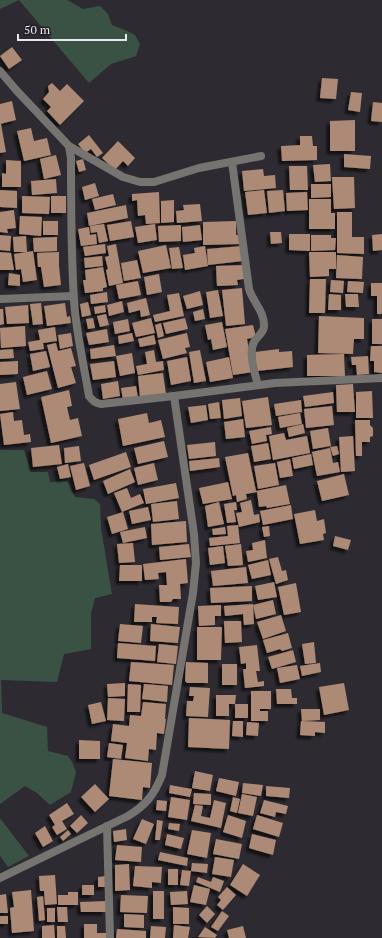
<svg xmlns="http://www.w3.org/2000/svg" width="382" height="938" viewBox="0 0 382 938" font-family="'PT Serif',serif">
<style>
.green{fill:#3a5244}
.building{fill:#ad8a76;filter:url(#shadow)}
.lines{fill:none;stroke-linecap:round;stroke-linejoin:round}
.street{stroke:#767471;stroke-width:8}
</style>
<defs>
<filter id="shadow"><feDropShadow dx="-3.5" dy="3.5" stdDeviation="1" flood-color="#0009"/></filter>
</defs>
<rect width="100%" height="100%" fill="#2d2b31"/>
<g class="green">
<path d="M0 0H67L83 9 100 6 108 14 112 25 125 30 135 35 140 44 136 56 111 64 89 83 19 0 0 9Z"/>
<path d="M0 450H24L31 472H48L50 482 67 481 75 497 94 499 100 504 101 528 112 594 95 598 91 613V649L64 654 57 682 1 680 2 713 47 727 48 751 68 756 72 762 76 772 71 792 50 805 37 793 25 786 0 804Z"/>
<path d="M0 818 29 856 8 867 0 856Z"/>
</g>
<g class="building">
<path d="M12 47 22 60 9 69 0 56Z"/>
<path d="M322 78 338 79 336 99 320 98Z"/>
<path d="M52 83 60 91 67 84 84 101 60 125 47 111 51 107 43 99 49 92 48 86Z"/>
<path d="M351 92 362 93 360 112 348 110Z"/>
<path d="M12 101 16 120 0 124V104Z"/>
<path d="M373 102 382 103V122L371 121Z"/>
<path d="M355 120V151H330V121Z"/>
<path d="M0 124H1L6 152 0 153Z"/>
<path d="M31 128 34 141 47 138 51 155 24 161 17 131Z"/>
<path d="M89 135 103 153 97 157 91 149 85 153 78 144Z"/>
<path d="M300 136H312L313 146H317V160L282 161 281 146 300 145Z"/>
<path d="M118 141 135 158 128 166 123 161 115 170 102 158Z"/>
<path d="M344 154 371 156 370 169 344 167Z"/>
<path d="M56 155 61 175 44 179 40 159Z"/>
<path d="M83 159 86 170 79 172 76 161Z"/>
<path d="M6 160 21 161V187H2V173L6 174Z"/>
<path d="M330 164 331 181 315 182 313 165Z"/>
<path d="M289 166H307L308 190H290Z"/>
<path d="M263 169 264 176 275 175 276 188 244 191 242 171Z"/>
<path d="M332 177H354L355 208 334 209Z"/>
<path d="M56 179 57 193 32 195 31 181Z"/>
<path d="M95 183 99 196 85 200 82 187Z"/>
<path d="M311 184H331V197L311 198Z"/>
<path d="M0 190 17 191V208L0 207Z"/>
<path d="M264 190 267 213 248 215 245 192Z"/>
<path d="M283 190 285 211 269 213 267 191Z"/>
<path d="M159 192 160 223 146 224 145 215 138 216 137 200 132 201V194Z"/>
<path d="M307 192 308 210 287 211 286 193Z"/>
<path d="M113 194 116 205 95 210 92 199Z"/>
<path d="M22 196 50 197 49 214 22 213Z"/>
<rect x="51" y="196" width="15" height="17"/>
<path d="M309 199H331V213H335V229H309Z"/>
<path d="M174 200V222L161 223V201Z"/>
<path d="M200 204 202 221 177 223 176 211 184 210 183 205Z"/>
<path d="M126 205 128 218 89 226 87 213Z"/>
<path d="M14 210 16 228 7 229 8 233 0 232V212Z"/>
<path d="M337 212H352V237H364V254L337 253Z"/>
<path d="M20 216 42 217 41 236 19 234Z"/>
<rect x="43" y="221" width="15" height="14"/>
<path d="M131 221 134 237 110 241 107 225Z"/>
<path d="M236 221V235H240V244L203 245V222Z"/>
<path d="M104 224 108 241 99 243 97 232 91 233 90 226Z"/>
<path d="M155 224 157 240 138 243 135 227Z"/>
<path d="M181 225V241L159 242 158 226Z"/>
<path d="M200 225 202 240 183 242 182 227Z"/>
<path d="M89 227 90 235 96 234 97 244 81 246 78 229Z"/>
<path d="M270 232H281L282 243 271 244Z"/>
<path d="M289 234H310V251L289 250Z"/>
<path d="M382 234V250L373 251 372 235Z"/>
<path d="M0 235 11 236 10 251 0 250Z"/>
<path d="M311 235H331V238H336L335 250 311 251Z"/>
<path d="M26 236 27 252H14L13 237Z"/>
<path d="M57 237V251L34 252 33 238Z"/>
<path d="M105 244 106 253 85 256 83 247Z"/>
<path d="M116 244 123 283 109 286 106 270 108 269 105 257 109 256 107 246Z"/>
<path d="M166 245 171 268 143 273 138 251Z"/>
<path d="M205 246 208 266 185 270 183 255 195 253 194 248Z"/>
<path d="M242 246 243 261 208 265 207 249Z"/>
<path d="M179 247 183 268 172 269 169 248Z"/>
<path d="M33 251 37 280 23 282 21 269 16 270 14 254Z"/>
<path d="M0 252 11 253 14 270H0Z"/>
<path d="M59 252V266L61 285 44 287 41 267H38L37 253Z"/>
<path d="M309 252H336V269H329V276L310 277Z"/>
<path d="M337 255 363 257 362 279 336 278Z"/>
<path d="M102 256 103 266 85 268 84 258Z"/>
<path d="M137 260 141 278 124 281 121 263Z"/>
<path d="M243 265 244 279 237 280 238 285 217 286 216 266Z"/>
<path d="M103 267 107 287 103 288V291L85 293 83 280H86L85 270Z"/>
<path d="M9 273 20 275V286L8 285Z"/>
<path d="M159 274 162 292 147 295 144 277Z"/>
<path d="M310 279H326L325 313H309Z"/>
<path d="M331 280 344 281 343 293 330 292Z"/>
<path d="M138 281 141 295 119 299 116 285Z"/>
<path d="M348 281 364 282 363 293 347 292Z"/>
<path d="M371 283H382V314H377V296H371Z"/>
<path d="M242 288 245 324 226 326 222 290Z"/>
<path d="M218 290 223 316 210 318 206 292Z"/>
<path d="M200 291 203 305 187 309 183 296Z"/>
<path d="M107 292 108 302 91 304 90 295Z"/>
<path d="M179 293 184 316 155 322 153 315 170 311 167 295Z"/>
<path d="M329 294 341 295V310H328Z"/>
<path d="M345 294H358L359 307H346Z"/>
<path d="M146 298 150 315 141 317 140 310 129 313 127 303Z"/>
<path d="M122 301 124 312 109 316 107 305Z"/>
<path d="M88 302 91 315 82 317 80 304Z"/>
<path d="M41 303 43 324 33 325 30 304Z"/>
<path d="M65 303 67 317 70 316 71 323 47 326 44 306Z"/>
<path d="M28 305 29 323 7 324 5 307Z"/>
<path d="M105 305 106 312 95 314 94 307Z"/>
<path d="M0 309H3L4 324 0 325Z"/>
<path d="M203 309 205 319 195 321 193 312Z"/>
<path d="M106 314 109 325 100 327 97 316Z"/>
<path d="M319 316 364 318V339H354L353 354 318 353Z"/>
<path d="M93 318 95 328 88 329 86 319Z"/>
<path d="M151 318 155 333 136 337 132 323Z"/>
<path d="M185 318 188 329 166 334 163 323Z"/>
<path d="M128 319 130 331 115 334 113 322Z"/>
<rect x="372" y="319" width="10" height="25"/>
<path d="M222 322 227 347 213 350 211 339 208 340 205 325Z"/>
<path d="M161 323 164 336 158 338 155 325Z"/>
<path d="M253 325 256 337 247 339 253 372 233 375 225 329Z"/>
<path d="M25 326 26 346 1 348 0 328Z"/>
<path d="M55 327 57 341 43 343 44 349 30 351 28 342 40 340 38 330Z"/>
<path d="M107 329 109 342 89 345 86 333Z"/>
<path d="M71 333 73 346 60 349 58 335Z"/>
<path d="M132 333 134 341 119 344 118 336Z"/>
<path d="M187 333 190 347 185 348 187 353 163 359 158 340Z"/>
<path d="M154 335 156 344 140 347 138 339Z"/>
<path d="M56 343 58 351 71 348 76 366 71 367 76 383 58 388 47 345Z"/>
<path d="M114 345 116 356 91 359 90 349Z"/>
<path d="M371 346H382V373L374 372V361H370Z"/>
<path d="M13 349 14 358 0 359V350Z"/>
<path d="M279 349V352L292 351 293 367 257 371 255 352Z"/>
<path d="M154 350 156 362 163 361 164 370 138 375 136 366 147 364 145 352Z"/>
<path d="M200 350 206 381 194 383 189 352Z"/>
<path d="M46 351 50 367 33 371 30 354Z"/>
<path d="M132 353 135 373 120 376 116 356Z"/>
<path d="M344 354 345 376H307V355Z"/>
<path d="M368 356 369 374 357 375 356 365H352L351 357Z"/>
<path d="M187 357 191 381 171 385 167 361Z"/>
<path d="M229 357 233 378 210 382 206 362Z"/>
<path d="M18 361V374L0 375V362Z"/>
<path d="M114 361 116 377 93 380 90 364Z"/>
<path d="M47 371 52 389 27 395 23 377Z"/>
<path d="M163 373 166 394 140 397 138 376Z"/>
<path d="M118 381 120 396 103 399 101 384Z"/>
<path d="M16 382 20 409 0 411V384Z"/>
<path d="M353 384 355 412H337L336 385Z"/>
<path d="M136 386 138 398 123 400 121 388Z"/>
<path d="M69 390 72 406 67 407 70 420 78 418 82 436 51 443 41 397Z"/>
<path d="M372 391 373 418H356V392Z"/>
<path d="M333 392 334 403 305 407 303 396Z"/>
<path d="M268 397 272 425 246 428 242 401Z"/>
<path d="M240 398 242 416 224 419 222 400Z"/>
<path d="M301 400 302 412 276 416 274 404Z"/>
<path d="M219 402 221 418 210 419 208 404Z"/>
<path d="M206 405 208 420 191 423 188 407Z"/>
<path d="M332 406 334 425 306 428 304 409Z"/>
<path d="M13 412 14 421 22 420 24 435 30 434 31 442 4 445 0 414Z"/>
<path d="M147 413 149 423 161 420 165 437 123 446 118 419Z"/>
<path d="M300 413 302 424 280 428 278 417Z"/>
<path d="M243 419 245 437 226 439 224 422Z"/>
<path d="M355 420H370V425L373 428V436L370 437V442H362V456H356Z"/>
<path d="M303 424 305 433 289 437 287 428Z"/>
<path d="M271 427 272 434 266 435 267 441 252 444 249 431Z"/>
<path d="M328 428 331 446 313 449 310 431Z"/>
<path d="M284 433 286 440 307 436 310 453 273 460 269 436Z"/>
<path d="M353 436 355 471 341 472 339 437Z"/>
<path d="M164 441 168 457 138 464 134 448Z"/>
<path d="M215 442 216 456 189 459 187 445Z"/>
<path d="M268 443 271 459 254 462 251 446Z"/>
<path d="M59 445 62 464 33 467 31 448Z"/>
<path d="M79 446 81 461 65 463 64 448Z"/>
<path d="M337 446 339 454 333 456 330 447Z"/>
<path d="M330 448 333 463 338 462 340 472 317 476 312 452Z"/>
<path d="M126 452 131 467 94 480 89 465Z"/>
<path d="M248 453 256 491 286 485 290 504 267 508 266 506 259 507 257 492 246 494 247 499 237 502 236 495 233 496 225 457Z"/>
<path d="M311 454 313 465 294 469 292 458Z"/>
<path d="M219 458 220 467 190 471 189 461Z"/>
<path d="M290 459 293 476 280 478 277 462Z"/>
<path d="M84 463 90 486 76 490 70 466Z"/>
<path d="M154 463 158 480 138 485 134 468Z"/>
<path d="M275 463 279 485 258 489 254 466Z"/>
<path d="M68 464 71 477 60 479 57 467Z"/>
<path d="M130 469 135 482 108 494 103 481Z"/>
<path d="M344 474 349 495 322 501 317 481Z"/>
<path d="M228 482 232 499 203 504 199 488Z"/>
<path d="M176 483 179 498 146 504 143 489Z"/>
<path d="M127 488 131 498 140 494 144 503 122 512 114 493Z"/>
<path d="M251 500 254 515 259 514 260 522 239 527 236 513 242 512 240 503Z"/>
<path d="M177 501 179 519 153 522 151 504Z"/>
<path d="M219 502 224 524 208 527 205 506Z"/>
<path d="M236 502 237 510H234L236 522 227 523 224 504Z"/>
<path d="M291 505 293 519 263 525 260 511Z"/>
<path d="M148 507 151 520 132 524 129 511Z"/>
<path d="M315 510 317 521 324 519 326 533 323 534 324 540 300 544 294 514Z"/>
<path d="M123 512 128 529 112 534 107 517Z"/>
<path d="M186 521 187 542 152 545 151 524Z"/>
<path d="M238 525 240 543 210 546 209 538 228 536 227 526Z"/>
<path d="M269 526 270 536 264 537 262 527Z"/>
<path d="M145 527 147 538 123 543 120 532Z"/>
<path d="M225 527 226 534 213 535 212 529Z"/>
<path d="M335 536 351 540 348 550 333 546Z"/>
<path d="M265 540 267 558 248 562 246 551 253 550 252 543Z"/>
<path d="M133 543 135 562 119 563 117 544Z"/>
<path d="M189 544 191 557 160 560 159 547Z"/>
<path d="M241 544 243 565 228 566 225 546Z"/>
<path d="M223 546 225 563 210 565 208 548Z"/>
<path d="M278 557 282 571 286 570 288 580 276 584 269 559Z"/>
<path d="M186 559 188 583 180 584 181 599H173L171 602H160L159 585H167L166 572 158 573 159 579 145 580 143 564Z"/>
<path d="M268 560 271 575 252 579 248 565Z"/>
<path d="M120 565H142V581H119Z"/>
<path d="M246 567 248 583 213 586 211 571Z"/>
<path d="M274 582 277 597 258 600 255 586Z"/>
<path d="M296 583 301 612 284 615 278 587Z"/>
<path d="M252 586V601L211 603 210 588Z"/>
<path d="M273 600 276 614 256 619 253 605Z"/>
<path d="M135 604 179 607 178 624 156 623 157 617H152V622H134Z"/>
<path d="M253 604 254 624 244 625 243 614 225 616 224 606Z"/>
<path d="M221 605V616H215V625L199 626 198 606Z"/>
<path d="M281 615 286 631 263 639 257 622Z"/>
<path d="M224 621H241L242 642 225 643Z"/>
<path d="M120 624 143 626 141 643 118 641Z"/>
<path d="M151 624 180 627 178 643 150 641Z"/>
<path d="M197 627H222L221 660H197Z"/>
<path d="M288 633 292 648 282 651 280 649 267 653 263 640Z"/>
<path d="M314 642 316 663 305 664 302 644Z"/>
<path d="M118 643 156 646 155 661 117 658Z"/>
<path d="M159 644 178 646 176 664 157 662Z"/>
<path d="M257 645 260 671H256L258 682 264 681V686L245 688 243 669H246V663L241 664 239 647Z"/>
<path d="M293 650 296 662 272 669 268 657Z"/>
<path d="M131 662 174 665 172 685 129 681Z"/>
<path d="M186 662 208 663V683H187L185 681Z"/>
<path d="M320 663 321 672 302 676 300 666Z"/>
<rect x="222" y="664" width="15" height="21"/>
<path d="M297 665 300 679 280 683 277 668Z"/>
<path d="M125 683V696L108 697 107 684Z"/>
<path d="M344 683 349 710 324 715 319 687Z"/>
<path d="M128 684 141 685 140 712H127Z"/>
<path d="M144 684 168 686 167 702 142 699Z"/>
<path d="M190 687 210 688 208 717 186 716 187 701H193L194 696H189Z"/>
<path d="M276 689H291L292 698H297V704H277Z"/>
<path d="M251 691H271V709H260V711H268V721H251Z"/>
<path d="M216 695H236L235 704H248V718H235V704H229V716H216Z"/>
<path d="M108 698 125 699 124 721 107 720Z"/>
<path d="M101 702 106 721 92 724 88 705Z"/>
<path d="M143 702 166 704 165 719H166L164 734 157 733 156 750 149 749 148 761 125 758 127 743 111 741 113 724 129 726 130 715 141 716Z"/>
<path d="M301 709H320V720L302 721Z"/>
<path d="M189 718 230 720 229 749 188 747Z"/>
<path d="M233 721H243V737L232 736Z"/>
<path d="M301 721 325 722V733L315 732V736L300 735Z"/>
<path d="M247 722 259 723 258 736 246 735Z"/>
<path d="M79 740 100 741V759H79Z"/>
<path d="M109 743 123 745 121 759 107 757Z"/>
<path d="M113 759 152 763 150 788 143 787 142 800 109 796Z"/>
<path d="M195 771 213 775 210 791 192 788Z"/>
<path d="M219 778 239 782 236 796 216 791Z"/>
<path d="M243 783 263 785 261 796 242 793Z"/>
<path d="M95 784 109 799 95 812 81 797Z"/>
<path d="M170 785 192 789 190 797 169 793Z"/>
<path d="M266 786 290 788 289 798 266 796Z"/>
<path d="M194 793 211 794V805L193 804Z"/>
<path d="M242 794 257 797 253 816 238 813Z"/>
<path d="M171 797 190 800 187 820 168 817Z"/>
<path d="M233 797 240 799 237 813 230 811Z"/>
<path d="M157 800 167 801 166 811 156 810Z"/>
<path d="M214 800 226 803 221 828 191 821 195 805 203 806 201 816 210 818Z"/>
<path d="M264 800 288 806 286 814 276 812 275 817 260 813Z"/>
<path d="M67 803 74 814 62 821 67 829 57 835 52 827 55 825 49 815Z"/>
<path d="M81 815 88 823 77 833 70 826Z"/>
<path d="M228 815 246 821 242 838 223 832Z"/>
<path d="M257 815 283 823 279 837 253 829Z"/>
<path d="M142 819 154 824 146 844 133 839Z"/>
<path d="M157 820 163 821 160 840H155Z"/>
<path d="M169 823 180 824 179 831 168 829Z"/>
<path d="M45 826 53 841 43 847 35 833Z"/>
<path d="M126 829 127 840 114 842 113 831Z"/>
<path d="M68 830 71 834 63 841 60 837Z"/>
<path d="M192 830 211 833 207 858 187 854Z"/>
<path d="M167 834 184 838 181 849 165 845Z"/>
<path d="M252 834 276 840 273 855 249 848Z"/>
<path d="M216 839 242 844 239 859 213 854Z"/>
<path d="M117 845 142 847 141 862 115 860Z"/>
<path d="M160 852 188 858 187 866 158 860Z"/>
<path d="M215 857 234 860 231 877 212 874Z"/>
<path d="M192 863 208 864 207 873 191 871Z"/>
<path d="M129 864 130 890 115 891V865Z"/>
<path d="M243 864 260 875 247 896 230 885Z"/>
<path d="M135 866 162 867 161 883 152 882V888L133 886Z"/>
<rect x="168" y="869" width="10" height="16"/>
<path d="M182 870 191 871 189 886 180 885Z"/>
<path d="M55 875 57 904 45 905 44 891H40L39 876Z"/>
<path d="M106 876 107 887H98V877Z"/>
<path d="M198 877 211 882 213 877 224 881 220 892 196 882Z"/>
<rect x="82" y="885" width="12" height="10"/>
<path d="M194 885 210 889 206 905 190 902Z"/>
<path d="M227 887 236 895 223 910 217 905 221 900 218 897Z"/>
<path d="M31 890 34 931 12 933 10 908 14 907 12 892Z"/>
<rect x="153" y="891" width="11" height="28"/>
<path d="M187 891 188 904 171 905 170 892Z"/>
<path d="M68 892H78V905H58V895H68Z"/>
<path d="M6 894 8 913H0V895Z"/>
<path d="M121 895 148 896 147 913 120 912Z"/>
<path d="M43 896 45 920 39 921 37 897Z"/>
<path d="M106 901V912H81L80 902Z"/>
<path d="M207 906 215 914 207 923 199 915Z"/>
<path d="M57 907H67L68 922H58Z"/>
<path d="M173 907 189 908V924H173Z"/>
<rect x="47" y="908" width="8" height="14"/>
<path d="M222 911 229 916 218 931 211 927Z"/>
<path d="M124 914 144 915V928L124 927Z"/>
<rect x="0" y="916" width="8" height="8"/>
<path d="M84 924H97V933H108V938H84Z"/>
<path d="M54 925 55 938H42V926Z"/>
<path d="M174 925 190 927 188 938H173Z"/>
<path d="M57 926H65L66 938H57Z"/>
<path d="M151 926 166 927 165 938H150Z"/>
<path d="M243 926 246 938H229L227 930Z"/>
<path d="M205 927 217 935 215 938 198 937Z"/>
<path d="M117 929 146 931V938H116Z"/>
</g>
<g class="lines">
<g class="street">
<path d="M0 71 17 91 69 146 71 158C71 205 71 253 74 300 76 333 84 365 89 396 93 401 95 403 101 404L174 396 275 383 382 378"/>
<path d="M69 146 123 177 140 182H154L199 168 261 156"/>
<path d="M232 162 249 289C253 302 265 312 264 327 263 334 257 336 254 342 248 353 255 374 258 385"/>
<path d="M0 299 73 296"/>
<path d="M107 826 110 938"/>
<path d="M0 878 128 816C146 805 154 795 162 775L193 593 196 563 194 534 174 396"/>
</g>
</g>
<path d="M18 34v6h108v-6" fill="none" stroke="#e9e7eb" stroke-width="2"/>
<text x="24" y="34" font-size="12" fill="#e9e7eb" stroke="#232127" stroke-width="3" paint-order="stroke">50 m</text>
</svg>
